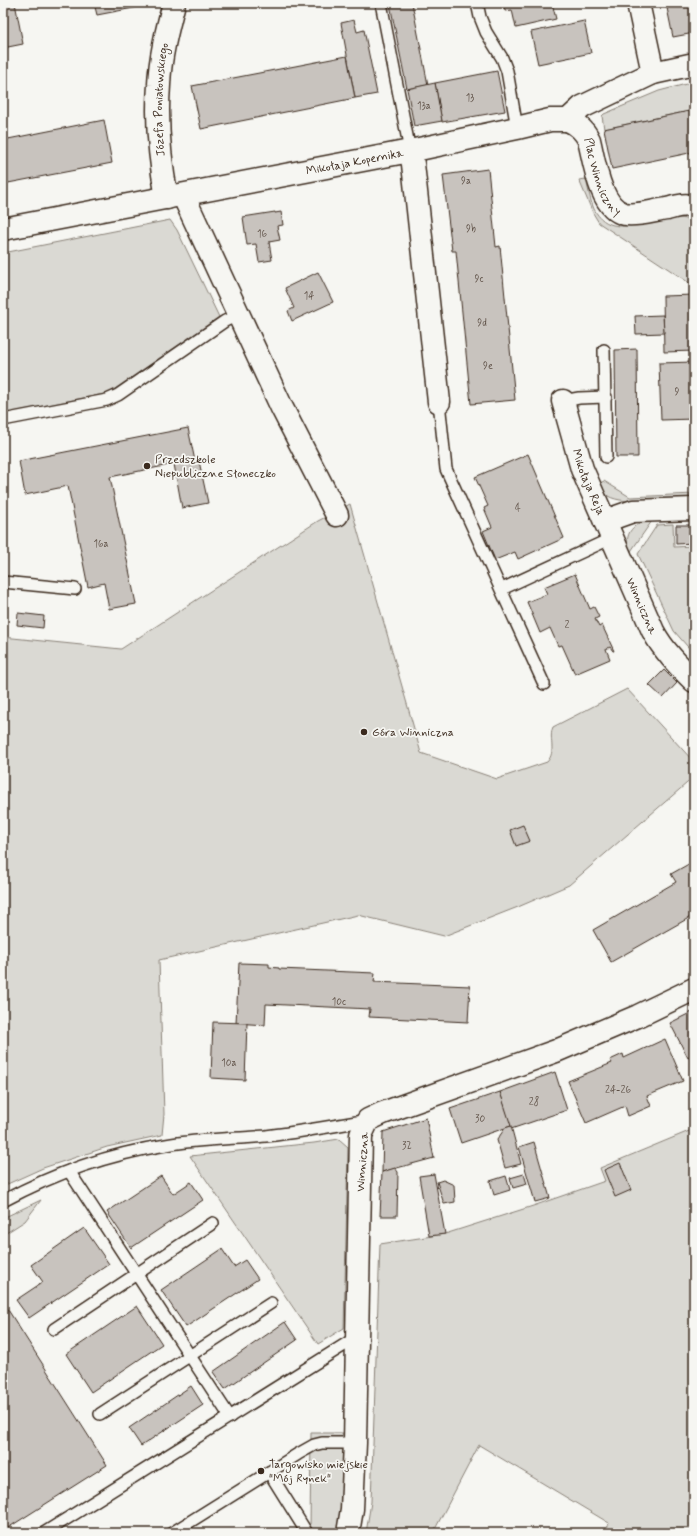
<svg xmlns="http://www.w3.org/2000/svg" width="697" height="1536" viewBox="0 0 697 1536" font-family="Mynerve,sans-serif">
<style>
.green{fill:#dad9d3;stroke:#8a8278}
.building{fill:#c8c3be;stroke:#3b2a1e}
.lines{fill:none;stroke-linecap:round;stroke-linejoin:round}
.lane-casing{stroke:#3b2a1e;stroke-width:14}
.street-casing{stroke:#3b2a1e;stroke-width:25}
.lane{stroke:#f6f6f2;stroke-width:11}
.street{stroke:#f6f6f2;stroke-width:22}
.poi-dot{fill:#3b2a1e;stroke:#f6f6f2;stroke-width:1.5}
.labels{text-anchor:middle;stroke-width:3.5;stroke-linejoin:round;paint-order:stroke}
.number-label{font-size:10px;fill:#5e5046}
.street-label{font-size:12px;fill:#3b2a1e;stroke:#f6f6f2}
.poi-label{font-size:12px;fill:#3b2a1e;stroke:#f6f6f2;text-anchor:start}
</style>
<rect width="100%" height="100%" fill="#f6f6f2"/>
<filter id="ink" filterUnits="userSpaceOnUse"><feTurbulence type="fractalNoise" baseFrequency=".025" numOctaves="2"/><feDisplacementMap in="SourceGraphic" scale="8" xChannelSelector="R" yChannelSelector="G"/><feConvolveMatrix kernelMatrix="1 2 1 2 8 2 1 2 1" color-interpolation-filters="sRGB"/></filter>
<g filter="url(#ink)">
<g class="green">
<path d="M694 82V110L604 129 602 116 604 114 659 91Z"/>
<path d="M586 179C588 188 590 200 594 209 616 250 667 201 694 224V286L599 223 593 213 579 180Z"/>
<path d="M170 220 177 230 219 317 109 393 3 414V253Z"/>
<path d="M604 481 630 497 694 494V499C674 499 624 506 608 496 603 493 601 488 598 484Z"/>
<path d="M350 504 421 753 497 779 547 762C557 751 548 739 553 727L627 689 694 762V777L569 885 518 907 444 936 358 915 159 960 164 1114 162 1135 107 1147 43 1168 3 1186V637L121 649 318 521Z"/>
<path d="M654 518 629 554C623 532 633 523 654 518Z"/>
<path d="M673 524 674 547 694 546V654L674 631 638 554 657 525Z"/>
<path d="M694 1129V1533H605L609 1523 479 1445 433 1533H366L371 1502 380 1244 445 1234 533 1206 605 1181 600 1168Z"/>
<path d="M339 1139 348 1147 344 1328 318 1344 190 1156 314 1143Z"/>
<path d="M41 1200 25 1221 3 1235V1218Z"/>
<path d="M311 1433H343L342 1508 338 1533H310Z"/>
</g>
<g class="building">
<path d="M3 3H15L23 44 3 48Z"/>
<path d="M94 3H149V5L97 15Z"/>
<path d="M395 3H412L428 85 407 89 390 4Z"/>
<path d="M503 3H552L556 19 516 28 512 10 505 11Z"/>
<path d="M666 3H694V33L673 37Z"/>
<path d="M354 20 357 32 364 30 377 94 355 98 341 23Z"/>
<path d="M584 21 591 53 538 64 531 32Z"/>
<path d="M347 56 355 98 201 129 192 86Z"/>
<path d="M497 71 505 111 442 122 435 83Z"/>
<path d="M435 83 442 121 414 126 407 89Z"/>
<path d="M694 110V152L612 169 604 129Z"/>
<path d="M104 120 112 163 3 184V140Z"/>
<path d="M488 169 496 247 500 246 515 400 471 404 456 251H452L443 175Z"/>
<path d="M275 212V213L281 212 283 225 277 226 280 240 269 242 272 260 259 262 256 244 247 245 243 217Z"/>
<path d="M318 272 333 302 292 321 288 311 294 308 285 288Z"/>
<path d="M694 295V351L664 352 663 296Z"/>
<path d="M663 315 664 333 636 334 635 316Z"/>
<path d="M637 349 638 457H616L615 350Z"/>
<path d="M694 362V419L661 420 659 363Z"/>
<path d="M188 428 195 461H199L208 503 182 508 174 464 110 477 136 604 109 609 104 583 88 587 68 486 25 495 19 461Z"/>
<path d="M528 454 564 538 518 559 515 552 495 560 483 531 492 527 484 508 488 506 475 477Z"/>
<path d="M676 525H694V543L676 544Z"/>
<path d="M575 574 590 609 594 607 599 617 595 619 599 627 602 625 614 651H613L610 647 606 649 610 659 575 674 562 645 558 646 550 628 540 633 527 602 547 594 544 587Z"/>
<path d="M18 613 44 616 43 628 17 625Z"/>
<path d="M664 670 677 683 663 698 649 685Z"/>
<path d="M523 825 530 841 516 846 510 830Z"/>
<path d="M694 861V904L692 905 694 909V915L611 962 593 930 676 882 671 874Z"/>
<path d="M239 963 269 964V967L279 968V969L375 973 374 982 470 986 468 1022 369 1017 370 1009 266 1004 265 1025 236 1023Z"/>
<path d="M694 1011V1055L688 1058 670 1023Z"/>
<path d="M213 1022 247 1023 245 1080 211 1078Z"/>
<path d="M665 1039 683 1081 647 1096 651 1106 628 1116 625 1106 586 1123 568 1081 612 1063 610 1060 623 1054 624 1058Z"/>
<path d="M555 1072 567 1110 511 1129 500 1092Z"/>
<path d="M500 1092 511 1126 461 1143 450 1109Z"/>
<path d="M426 1118 434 1158 382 1172 383 1132Z"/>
<path d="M511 1126 521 1164 505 1168 497 1140 505 1128Z"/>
<path d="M534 1142 550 1198 535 1202 519 1147Z"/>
<path d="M620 1163 631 1190 615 1197 604 1170Z"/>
<path d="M395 1168 398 1172 397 1216H380L382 1172Z"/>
<path d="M434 1174 445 1234 429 1236 419 1176Z"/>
<path d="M524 1174 527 1184 513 1188 510 1178Z"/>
<path d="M161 1176 173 1194 191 1182 203 1200 131 1248 107 1212Z"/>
<path d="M506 1176 510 1190 494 1195 490 1181Z"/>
<path d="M443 1180 454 1185 455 1202 444 1204 437 1182Z"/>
<path d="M84 1228 109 1264 29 1318 16 1300 43 1282 31 1265Z"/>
<path d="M222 1249 234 1267 245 1260 258 1279 186 1327 161 1290Z"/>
<path d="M3 1302 107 1465 3 1531Z"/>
<path d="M137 1306 162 1344 91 1392 66 1354Z"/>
<path d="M285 1322 297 1340 225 1389 213 1372Z"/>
<path d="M191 1386 203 1405 141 1446 129 1428Z"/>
</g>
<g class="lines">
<g class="lane-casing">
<g id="lane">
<path d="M477 3 480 17 486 32 502 58 507 71 517 128"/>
<path d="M382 8 410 151"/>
<path d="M604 350 606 457"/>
<path d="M563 401 579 398 606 397"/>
<path d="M439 402 446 469 544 684"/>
<path d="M3 420 107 400 118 395 225 321 238 315"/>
<path d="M3 582 75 589"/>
<path d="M502 589 612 538"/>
<path d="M69 1171 230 1417"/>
<path d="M3 1201C53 1174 110 1154 166 1145 199 1139 233 1139 266 1136 300 1132 334 1126 368 1120"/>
<path d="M54 1329 213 1223"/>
<path d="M100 1414 271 1303"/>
<path d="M269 1472 307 1533"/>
<path d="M44 1533 357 1337"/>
<path d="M172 1533 298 1454 314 1445 322 1443H355"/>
</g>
</g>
<g class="street-casing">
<g id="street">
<path d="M638 3 653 73"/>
<path id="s1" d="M568 120C578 125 584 130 589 140 594 160 600 209 625 214 638 216 653 211 667 209 675 207 686 203 694 207"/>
<path d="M410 151 413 164 439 402"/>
<path d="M183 195 282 408 337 515"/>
<path id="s2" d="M167 198C160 161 156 122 159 85 160 57 167 30 174 3"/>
<path id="s3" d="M3 229 410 151 517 128 550 120H568L582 107 653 73 694 64"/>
<path id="s4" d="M563 401 582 469 653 631C663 650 679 666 694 681"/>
<path d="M605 521 633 511 694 509"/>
<path d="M348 1533 352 1509 355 1443 361 1135 368 1120 383 1113 556 1051 638 1016 694 989"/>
</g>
</g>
<use href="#lane" class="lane"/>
<use href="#street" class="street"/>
</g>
</g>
<g class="poi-dot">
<circle cx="147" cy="466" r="4"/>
<circle cx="364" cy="732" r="4"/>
<circle cx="261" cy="1471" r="4"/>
</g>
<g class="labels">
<g class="number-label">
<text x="470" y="101">13</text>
<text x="424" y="109">13a</text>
<text x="466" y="184">9a</text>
<text x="471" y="232">9b</text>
<text x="262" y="237">16</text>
<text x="479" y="282">9c</text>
<text x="309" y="299">14</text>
<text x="482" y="326">9d</text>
<text x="488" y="369">9e</text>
<text x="677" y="395">9</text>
<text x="518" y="511">4</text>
<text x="101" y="547">16a</text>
<text x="567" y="628">2</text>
<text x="339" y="1005">10c</text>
<text x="229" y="1066">10a</text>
<text x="618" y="1093">24-26</text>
<text x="534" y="1105">28</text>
<text x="480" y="1122">30</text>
<text x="407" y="1149">32</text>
</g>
<g class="street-label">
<text dy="4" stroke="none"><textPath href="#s2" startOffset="99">Józefa Poniatowskiego</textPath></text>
<text dy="4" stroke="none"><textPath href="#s3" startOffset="358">Mikołaja Kopernika</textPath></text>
<text dy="4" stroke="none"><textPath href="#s1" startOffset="69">Plac Winniczny</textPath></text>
<text dy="4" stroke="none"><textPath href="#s4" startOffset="85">Mikołaja Reja</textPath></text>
<text dy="4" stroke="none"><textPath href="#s4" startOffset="220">Winniczna</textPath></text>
<text transform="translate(362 1162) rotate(-86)" y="4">Winniczna</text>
</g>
<g class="poi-label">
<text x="155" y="463">Przedszkole<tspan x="155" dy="14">Niepubliczne Słoneczko</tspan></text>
<text x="372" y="736">Góra Winniczna</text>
<text x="269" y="1468">Targowisko miejskie<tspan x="269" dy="14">"Mój Rynek"</tspan></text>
</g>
</g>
<rect width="697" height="1536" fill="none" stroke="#f6f6f2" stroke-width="16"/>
<rect x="8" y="8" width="681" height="1520" fill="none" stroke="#3b2a1e" stroke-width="1.5" filter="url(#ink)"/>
</svg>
